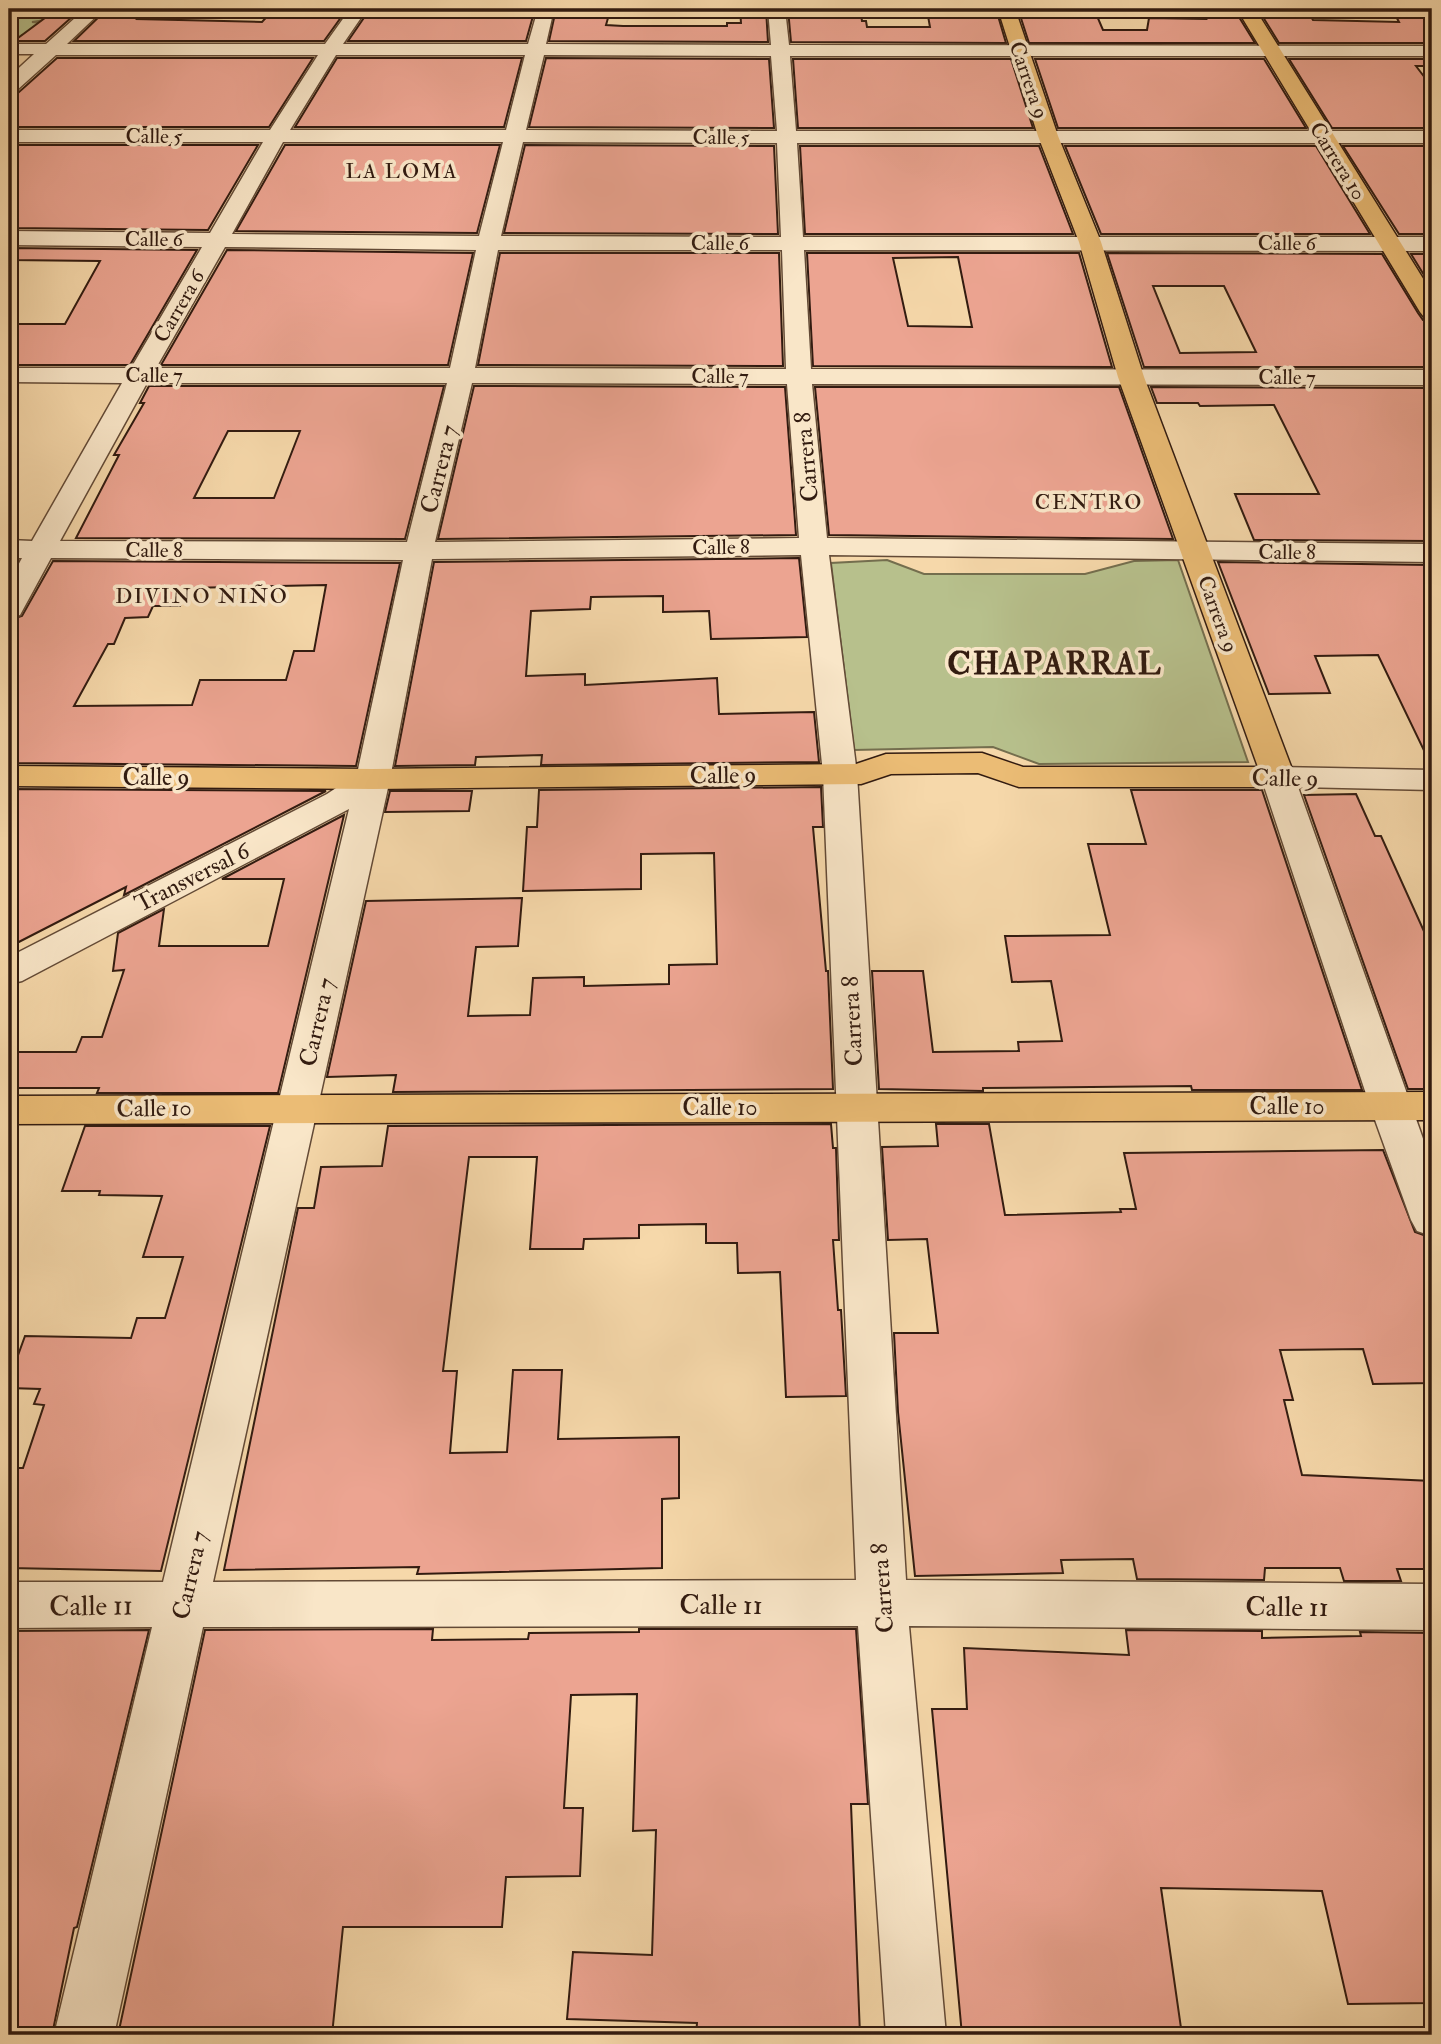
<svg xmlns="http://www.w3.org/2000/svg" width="1441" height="2044" viewBox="0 0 1441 2044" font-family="'IM FELL Double Pica',serif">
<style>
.green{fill:#b7c08c;stroke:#746e4e;stroke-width:2}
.building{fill:#eca491;stroke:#321b10;stroke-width:2;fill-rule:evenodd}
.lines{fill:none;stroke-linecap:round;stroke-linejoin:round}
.minor-casing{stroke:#634a36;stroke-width:3}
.major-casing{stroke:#321b10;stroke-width:3}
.minor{fill:#f9e6c8;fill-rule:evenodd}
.major{fill:#ebbc75;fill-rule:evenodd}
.labels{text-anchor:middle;stroke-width:7;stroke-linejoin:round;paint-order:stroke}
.far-street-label{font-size:21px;fill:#321b10;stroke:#f9e6c8}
.far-neighbourhood-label{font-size:21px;letter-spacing:2px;fill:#321b10;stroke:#f9e6c8}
.street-label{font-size:24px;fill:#321b10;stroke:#f9e6c8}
.near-street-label{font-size:28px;fill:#321b10;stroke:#f9e6c8}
.district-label{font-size:32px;font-weight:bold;letter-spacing:2px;fill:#321b10;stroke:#f9e6c8}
</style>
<rect width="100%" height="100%" fill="#f6d8aa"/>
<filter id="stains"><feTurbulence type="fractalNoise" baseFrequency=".00286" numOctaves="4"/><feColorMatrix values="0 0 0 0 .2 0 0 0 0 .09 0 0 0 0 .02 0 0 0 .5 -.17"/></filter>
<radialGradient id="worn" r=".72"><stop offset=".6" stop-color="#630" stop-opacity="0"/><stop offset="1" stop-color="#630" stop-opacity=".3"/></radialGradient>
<g class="green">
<path d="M28 9H53L47 13 49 16 45 20 32 22 51 24 40 36 22 35 12 43V52H9V16H17Z"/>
<path d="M887 560 924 574H1085L1134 561 1178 560 1248 762 1039 764 993 747 854 750 831 563Z"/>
</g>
<g class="building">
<path d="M57 9H81L45 41H14Z"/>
<path d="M107 9H153L138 19 262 22 274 9H347L324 41H74Z"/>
<path d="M370 9H535L526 41H348Z"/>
<path d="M556 9H602L606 10 604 18H608L606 25 623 26H727V23H741L740 9H766L768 42 549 41Z"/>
<path d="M788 9H851L852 14H861L862 21H866L867 27H930L928 16H935L933 9H996L1006 43 791 42Z"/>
<path d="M1018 9H1094L1103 30H1147L1149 18 1206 19 1200 9H1234L1255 43H1029Z"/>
<path d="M1258 9H1284L1287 15H1310L1313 20 1399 22 1392 9H1432V43H1279Z"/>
<path d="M57 58H313L269 127H9V97L18 93Z"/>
<path d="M337 58H522L504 127H295Z"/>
<path d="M546 58 769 59 774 128 529 127Z"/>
<path d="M793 59H1011L1033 128H798Z"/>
<path d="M1035 59H1264L1306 128H1058Z"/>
<path d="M1289 59H1432V77L1425 66H1416L1432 87V128H1332Z"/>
<path d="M9 145H258L208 230 9 228Z"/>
<path d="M285 145H500L477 233 236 231Z"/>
<path d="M525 145 774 146 778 234 504 233Z"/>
<path d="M800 146H1039L1073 234H805Z"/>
<path d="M1065 146H1316L1370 234H1101Z"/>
<path d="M1343 146H1432V234H1399Z"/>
<path d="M9 248 197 250 130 365H9V324H65L100 261 9 260Z"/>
<path d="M227 250 473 253 448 365H161Z"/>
<path d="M500 253H779L783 366 478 365Z"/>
<path d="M807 253H1079L1112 367 813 366ZM958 257 972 327 908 326 893 258Z"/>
<path d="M1107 253 1382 254 1418 313 1423 320 1432 321V367H1144ZM1153 286H1224L1256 352 1180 353Z"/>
<path d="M1411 254H1432V288Z"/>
<path d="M149 386H444L405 539 76 538 119 455H114L144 403H140ZM300 431 274 498H194L228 431Z"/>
<path d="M474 386 785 387 796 535 438 539Z"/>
<path d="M815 387H1119L1173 539 829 535Z"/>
<path d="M1151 387 1432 388V541L1254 540 1235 494H1319L1274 405 1200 406 1198 403H1157Z"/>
<path d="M799 558 807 637 711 639 709 611 663 612V596L591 597 590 609 531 611 526 676 585 674V685L717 678 719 714 814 712 819 762 541 765 542 755 476 757 475 765 395 766 434 562Z"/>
<path d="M53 561 400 563 356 766 9 763V620L22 616ZM326 585 314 651H294L286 680H200L192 705 74 706 108 644H114L125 618 148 617 153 606H180L187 588Z"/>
<path d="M1218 562 1432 565V767L1378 655 1315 656 1330 693 1269 694Z"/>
<path d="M821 787 823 827H813L826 971H828L833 1089 393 1092 396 1075 327 1077 366 901 522 898 518 946 476 947 468 1016 530 1015 533 978 584 977V986L669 984V965L717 964 714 853 641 854V889L523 891 527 827H537L539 790Z"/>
<path d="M9 789 326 791 124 895 126 887 9 947Z"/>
<path d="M1131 790H1262L1362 1090H1192L1191 1086 983 1088V1091L879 1089 872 971H923L933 1052 1019 1051 1018 1042 1062 1041 1051 981 1012 982 1005 936 1110 935 1088 844H1146Z"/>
<path d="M390 791H472L469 811 385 812Z"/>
<path d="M1356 794 1375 836H1381L1432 949V1089H1408L1304 795Z"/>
<path d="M344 815 278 1093H97L99 1088H9V1052H76L82 1037H102L124 970 113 971 118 933 164 909 159 946H268L284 879H222Z"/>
<path d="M831 1124 833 1148H836L839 1240H833L838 1310H841L846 1396 786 1397 780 1272 738 1273 737 1243H706V1224L639 1225V1238L584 1239 583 1249H530L537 1157H469L443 1371H457L450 1453 507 1452 513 1370H562L558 1439 679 1437V1498L662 1499V1568L417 1574 419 1567 224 1570 298 1208H314L321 1167 382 1166 388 1126Z"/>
<path d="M936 1124H989L1005 1215 1121 1212 1120 1209H1136L1124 1153 1383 1150 1415 1232 1432 1238V1383L1373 1384 1363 1349 1280 1350 1293 1400H1284L1302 1475 1432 1481V1569H1397L1401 1581H1344L1340 1568H1265L1264 1580 1137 1579 1133 1559 1061 1560 1063 1573 915 1576 898 1412 894 1333H938L927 1239 888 1240 882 1147 938 1146Z"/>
<path d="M85 1126H270L161 1571 9 1568V1468H23L44 1405 34 1404 40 1389 9 1388V1358H17L25 1336 131 1338 137 1318H165L183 1257H143L162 1196 99 1195 100 1191H62Z"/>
<path d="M433 1629 432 1640 528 1639 529 1633 639 1632V1629H856L868 1804H851L860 2035H696L697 2023 567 2019 573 1952 652 1955 656 1830 633 1831 637 1694 571 1695 564 1808H583L580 1876 506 1877 502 1927H343L332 2035H118L205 1630Z"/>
<path d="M149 1630 77 1927 74 1928 52 2035H9V1631Z"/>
<path d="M1126 1630 1262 1631V1638L1361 1636 1360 1632 1432 1633V2003L1348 2004 1322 1891 1161 1888 1182 2035H962L932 1709H967L964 1648 1129 1655Z"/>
</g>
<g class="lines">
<g class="minor-casing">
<g id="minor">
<path d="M85 9H104L67 44H325L350 9H367L343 44H528L538 9H554L546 44 771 45 768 9H785L789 45 1432 46V56H790L796 131H1432V143H797L803 237H1432V251L804 250 811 369 1432 370V385L812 384 827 538 1432 544V562L829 555 857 774 906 1580 1432 1584V1630L909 1626 946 2035H886L858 1626 203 1627 114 2035H54L152 1627 9 1628V1582H163L349 809 22 981 9 984V957L327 794 357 774 403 560 51 558 20 615 9 618V582L22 558H9V540L32 541 122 383 9 382V368H131L202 247 9 245V231L210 233 263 142H9V130H270L318 55H56L16 91 9 93V77L34 54H9V44H46ZM336 55H525L506 130H290ZM544 55 771 56 777 131 526 130ZM283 142H503L479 236 232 234ZM523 142 777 143 781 237 501 236ZM225 247 476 250 450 368H156ZM498 250H782L786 369 475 368ZM147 383H447L407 542 60 541ZM472 383 787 384 799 538 435 542ZM801 555 823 774 856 1580 213 1582 390 779 432 559Z"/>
<path d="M1278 767 1432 770V790L1298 787 1432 1164V1236L1417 1231 1411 1220 1370 1106 1261 777 1266 770Z"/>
</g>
</g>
<g class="major-casing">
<g id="major">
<path d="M998 9H1015L1058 136 1101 242 1144 377 1295 777 1290 784 1278 787H1019L978 773 891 774 861 784 373 789 9 786V766L373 769 856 764 886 754 982 753 1023 767H1258L1118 377 1079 242 1038 136Z"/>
<path d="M1237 9H1255L1432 293V319L1424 317 1420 312Z"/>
<path d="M1432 1092V1120L9 1124V1096Z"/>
</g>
</g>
<use href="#minor" class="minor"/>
<use href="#major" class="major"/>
</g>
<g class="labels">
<g class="far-street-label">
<text transform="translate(1029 80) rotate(71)" y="7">Carrera 9</text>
<text x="154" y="143">Calle 5</text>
<text x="721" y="144">Calle 5</text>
<text transform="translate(1338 161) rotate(58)" y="7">Carrera 10</text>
<text x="154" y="246">Calle 6</text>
<text x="720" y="250">Calle 6</text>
<text x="1287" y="250">Calle 6</text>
<text transform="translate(179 306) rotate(-60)" y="7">Carrera 6</text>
<text x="154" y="382">Calle 7</text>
<text x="720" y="383">Calle 7</text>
<text x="1287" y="384">Calle 7</text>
<text transform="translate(721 547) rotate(-1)" y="7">Calle 8</text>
<text x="154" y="557">Calle 8</text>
<text x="1287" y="559">Calle 8</text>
<text transform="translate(1218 614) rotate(70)" y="7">Carrera 9</text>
</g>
<g class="far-neighbourhood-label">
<text x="402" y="178">LA LOMA</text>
<text x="1089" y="509">CENTRO</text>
<text x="202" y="603">DIVINO NIÑO</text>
</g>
<g class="street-label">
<text transform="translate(806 457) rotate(-95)" y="8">Carrera 8</text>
<text transform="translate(439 469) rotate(-76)" y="8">Carrera 7</text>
<text transform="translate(723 775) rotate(-1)" y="8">Calle 9</text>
<text x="156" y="785">Calle 9</text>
<text transform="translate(1285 778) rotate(1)" y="8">Calle 9</text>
<text transform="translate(192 877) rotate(-27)" y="8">Transversal 6</text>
<text transform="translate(852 1021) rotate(-93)" y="8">Carrera 8</text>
<text transform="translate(317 1022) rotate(-77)" y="8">Carrera 7</text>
<text x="1287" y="1114">Calle 10</text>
<text x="720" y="1115">Calle 10</text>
<text transform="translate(154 1108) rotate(-1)" y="8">Calle 10</text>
<text transform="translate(190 1575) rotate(-77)" y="8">Carrera 7</text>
<text transform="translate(882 1588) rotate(-94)" y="8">Carrera 8</text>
</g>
<g class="near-street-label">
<text x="721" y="1614">Calle 11</text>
<text transform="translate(91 1605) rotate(-1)" y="10">Calle 11</text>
<text x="1287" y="1616">Calle 11</text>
</g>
<g class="district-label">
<text x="1055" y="674">CHAPARRAL</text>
</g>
</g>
<rect width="1441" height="2044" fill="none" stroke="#f6d8aa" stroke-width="35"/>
<rect x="10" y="10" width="1420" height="2023" fill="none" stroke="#321b10" stroke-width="3.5"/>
<rect x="18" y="18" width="1406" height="2009" fill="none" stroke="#321b10" stroke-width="2"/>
<rect width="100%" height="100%" filter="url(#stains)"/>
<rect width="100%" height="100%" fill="url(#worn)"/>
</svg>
